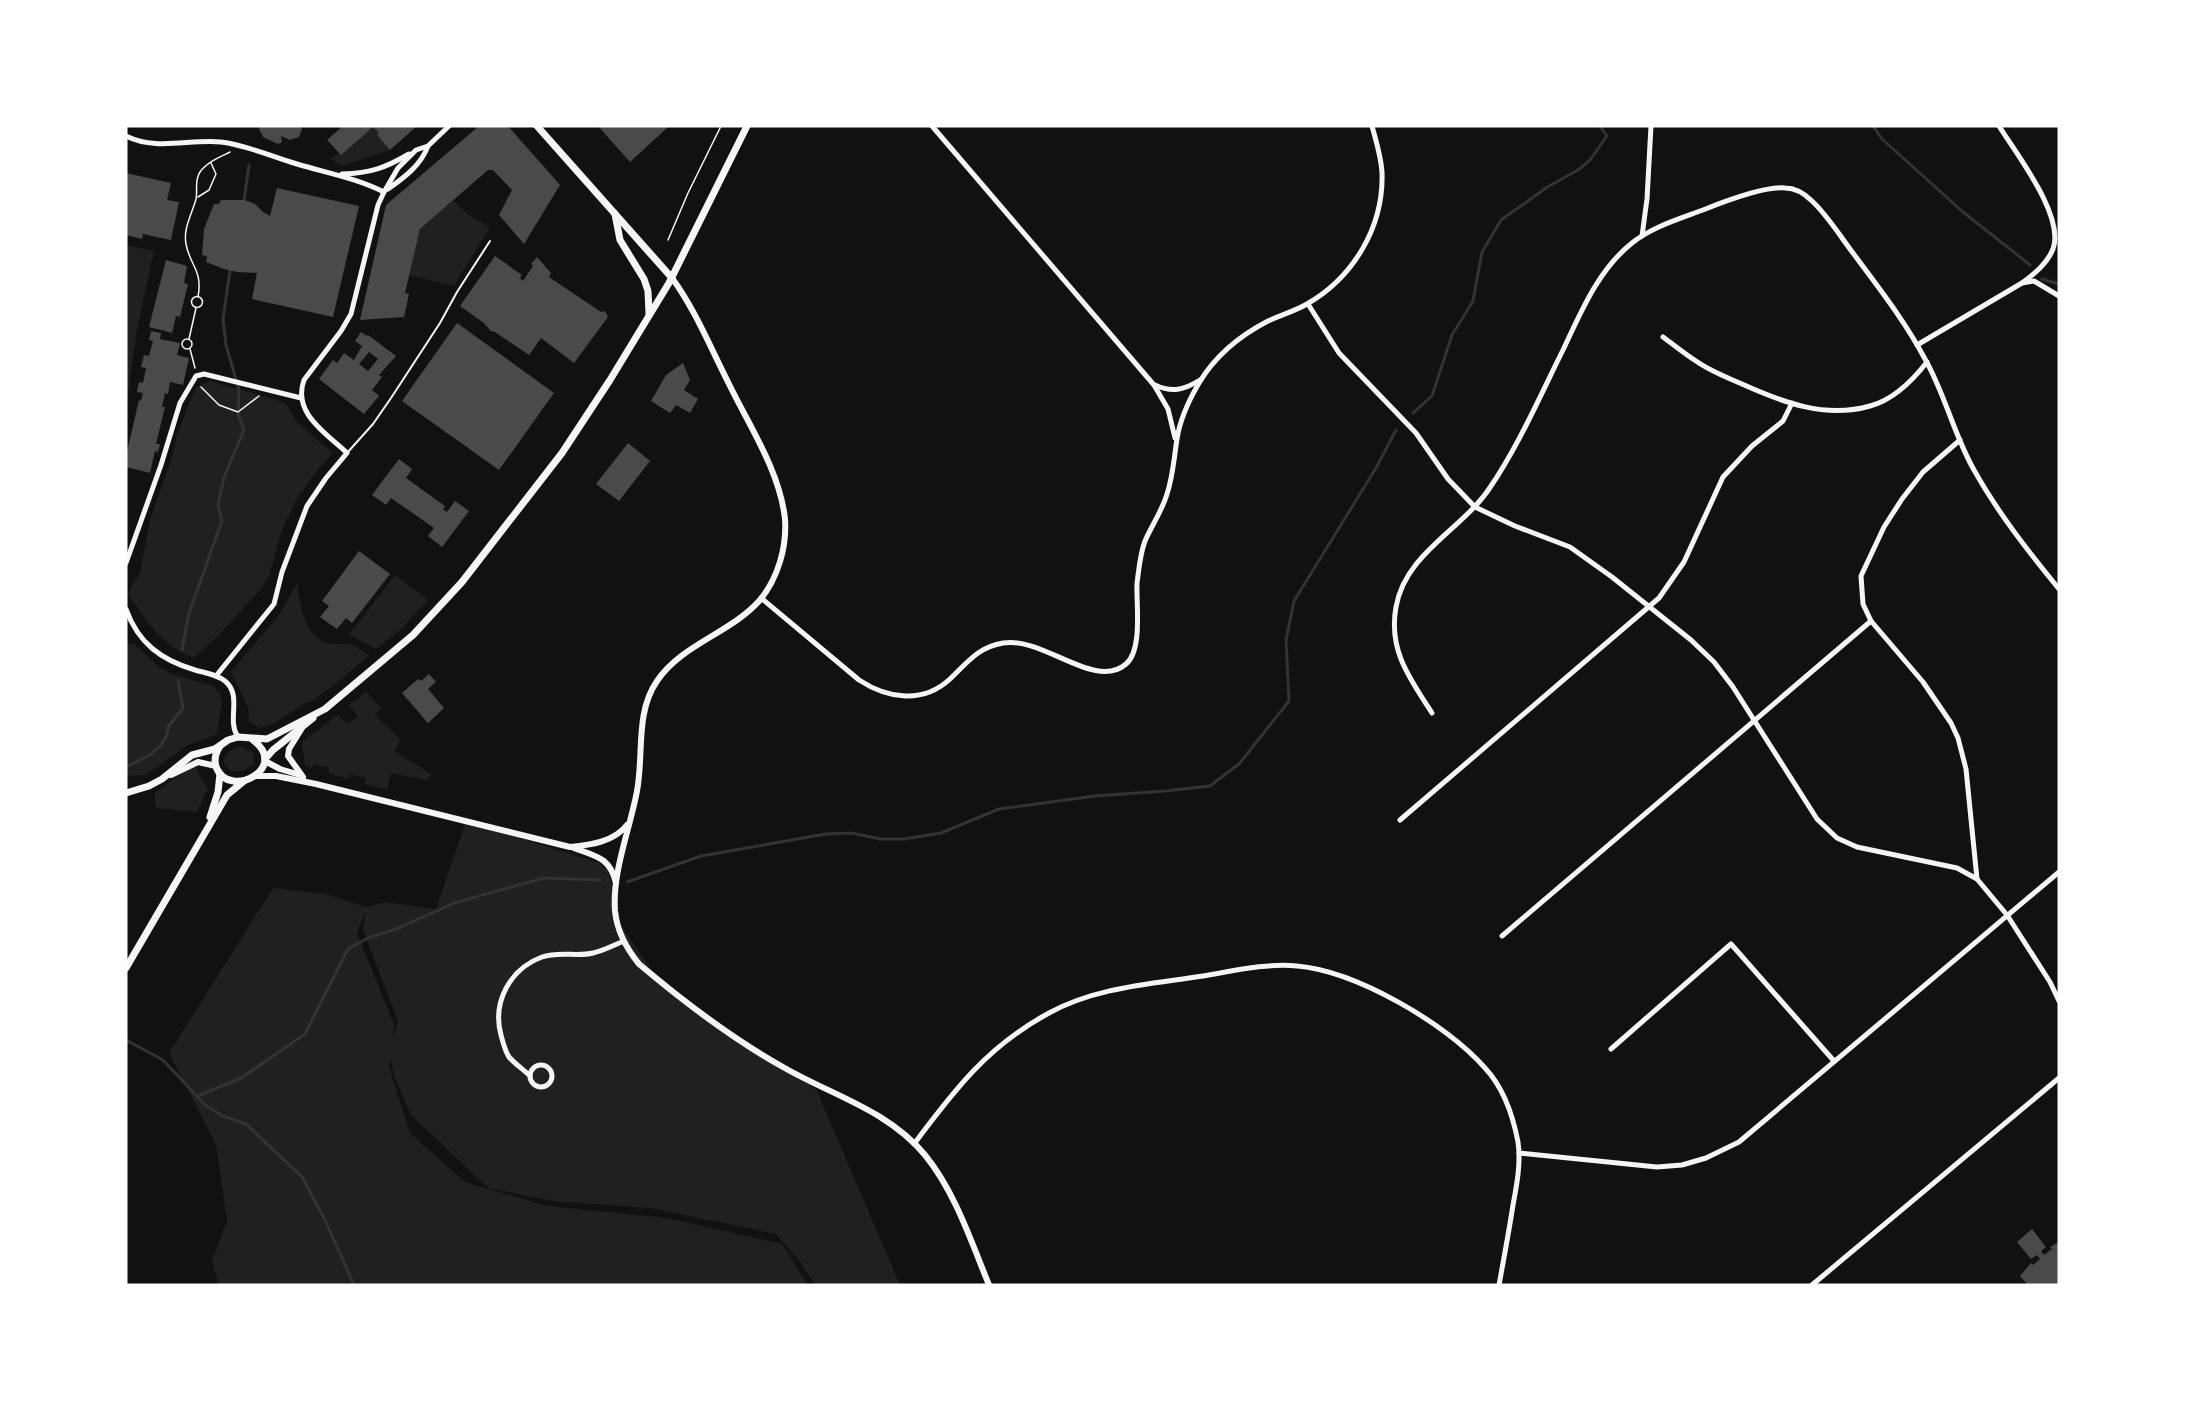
<svg xmlns="http://www.w3.org/2000/svg" width="2185" height="1411" viewBox="0 0 2185 1411" font-family="'Sofia Sans Condensed',sans-serif">
<style>
.green{fill:#202020;fill-rule:evenodd}
.lines{fill:none;stroke-linecap:round;stroke-linejoin:round}
.stream{stroke:#333;stroke-width:3}
.building{fill:#4a4a4a;fill-rule:evenodd}
.path{stroke:#f5f5f5;stroke-width:1.5}
.service{stroke:#f5f5f5;stroke-width:2}
.minor{stroke:#f5f5f5;stroke-width:5}
.tertiary{stroke:#f5f5f5;stroke-width:6}
.secondary{stroke:#f5f5f5;stroke-width:7}
</style>
<rect width="100%" height="100%" fill="#111"/>
<g class="green">
<path d="M373 127 379 133 377 135 390 150 341 166 331 159Z"/>
<path d="M453 201 469 215 490 227 454 286 409 275 420 229Z"/>
<path d="M126 245 154 251 137 329 126 408Z"/>
<path d="M210 381 280 401 287 405 296 421 333 453 317 471 298 497 282 530 269 576 261 589 219 635 194 658C163 646 146 622 129 595L131 587 140 573 150 520 172 457 177 434 196 387Z"/>
<path d="M395 575 428 600 401 629 376 649 349 635Z"/>
<path d="M297 583C301 606 303 635 328 643 336 645 345 643 352 645 358 647 363 652 369 655L344 677 311 702 306 703 273 724 259 728 249 721 248 707 231 672 279 615Z"/>
<path d="M126 643 134 644 159 667 173 674 213 686 220 693 222 701 217 733 213 736 188 745 146 775 126 776Z"/>
<path d="M366 692 381 708 375 715 401 740 394 751 431 774V776L426 780 391 773 387 790 365 784 366 778 350 774 348 779 328 773 329 768 313 764 312 768 305 765 302 744 303 741 338 715 347 724 358 716 349 705Z"/>
<path d="M241 747 254 753V764L243 771H231L224 764C223 753 232 748 241 747Z"/>
<path d="M197 767 200 777 208 788 197 812 156 808 154 793C168 785 181 771 197 767Z"/>
<path d="M466 821 599 863 608 871 618 910 620 924 650 968 723 1033 816 1089 900 1285H815L801 1263 776 1234 651 1208 553 1201 488 1188 411 1115 395 1078 390 1058 389 1067 410 1133 465 1182 547 1206 667 1218 782 1244 808 1285H219L212 1261 227 1221 216 1145 169 1053 273 888 326 894 366 907 385 902 436 909ZM365 912 363 930 398 1021 393 1039 394 1024 357 933Z"/>
</g>
<g class="lines">
<g class="stream">
<path d="M1873 126 1882 139 1963 212 2030 265"/>
<path d="M244 200 249 165"/>
<path d="M2042 279 2059 284"/>
<path d="M1413 413 1432 396 1452 335 1473 301 1482 252 1501 220 1549 186 1578 170 1590 160 1607 136 1600 126"/>
<path d="M182 650 189 613 222 521 218 505 224 477 244 430 238 414 239 390 226 345 223 319 230 271"/>
<path d="M126 767 150 755 162 744 167 735 168 727 183 708 178 681"/>
<path d="M627 882 701 856 826 834 851 833 880 839H904L941 833 999 809 1095 796 1165 791 1210 786 1239 764 1289 701 1286 640 1294 601 1376 468 1396 430"/>
<path d="M126 1040 163 1060 205 1105 223 1116 246 1124 302 1177 325 1220 354 1285"/>
<path d="M198 1096 241 1078 305 1034 348 949 368 938 399 928 454 903 544 878 600 880"/>
</g>
</g>
<g class="building">
<path d="M260 126H300L302 129 299 137 290 140 281 136 282 142 278 144 263 137 259 129Z"/>
<path d="M343 126H417L390 150 377 135 379 133 373 127 341 155 327 140Z"/>
<path d="M479 126H508L560 185 524 244 499 215 512 190 493 170H488L420 229 405 293 409 294 404 317 360 320 386 205Z"/>
<path d="M598 126H669L630 162Z"/>
<path d="M126 173 171 183 167 200 179 202 171 240 143 234 142 239 126 235Z"/>
<path d="M277 188 359 206 333 317 252 299 257 273 237 272 224 269 206 262 207 256 202 255 204 229 214 204H219L221 200H244L255 204 263 212 270 216Z"/>
<path d="M495 256 522 275 520 278 523 281 533 266 531 264 537 257 551 273 549 277 601 312 605 311 608 317 574 363 541 338 529 355 495 332 491 331 484 323 460 306Z"/>
<path d="M166 260 187 266 184 283 188 284 180 317 176 316 172 333 149 327Z"/>
<path d="M457 323 554 393 499 470 402 401Z"/>
<path d="M151 331 161 333 160 339 180 343 177 355 189 358 183 385 170 382 168 394 165 393 162 407H165L156 444H160L158 452 155 451 150 473 126 467V456L139 400 141 401 143 393 137 392 139 382 143 383 146 368 141 367 144 355 149 356 153 341 149 340Z"/>
<path d="M361 332 367 336 368 335 396 356 379 375 382 377 372 390 379 396 364 414 319 379 333 360 337 363 344 353 354 360 362 346 355 341ZM369 352 378 359 368 371 359 364Z"/>
<path d="M683 363 690 380 684 390 698 399 690 413 676 405 670 413 651 401 666 375Z"/>
<path d="M628 443 650 461 619 501 596 484Z"/>
<path d="M399 459 412 469 406 478 445 506 443 509 447 512 455 501 469 511 442 547 428 536 434 528 391 498 386 505 372 495Z"/>
<path d="M359 551 390 574 352 623 346 618 337 629 320 617 329 606 322 601Z"/>
<path d="M429 674 436 682 428 689 444 708 428 723 402 693 418 679 421 681Z"/>
<path d="M2032 1229 2046 1247 2041 1251 2044 1255 2052 1249 2050 1247 2059 1242V1285H2028L2020 1276 2031 1263 2033 1265 2040 1259 2037 1255 2031 1259 2017 1242Z"/>
</g>
<g class="lines">
<g class="path">
<path d="M198 197 209 190 216 174 211 163"/>
<path d="M668 240 688 193 721 126"/>
<circle cx="197" cy="302" r="5.5"/>
<path d="M198 297C203 270 190 266 186 244 183 228 192 214 196 199 198 190 194 181 200 172 207 162 220 157 230 152"/>
<circle cx="187" cy="344" r="5"/>
<path d="M189 339 196 308"/>
<path d="M190 349 195 368"/>
<path d="M201 387 219 405 238 412 259 396"/>
</g>
<path class="service" d="M347 453 373 424 391 398 440 323 457 292 490 241"/>
<g class="minor">
<path d="M932 126 1154 385 1168 409 1175 438"/>
<path d="M1999 126C2017 155 2065 216 2053 249 2047 264 2034 274 2022 283"/>
<path d="M126 136C156 151 189 139 221 142 247 145 272 157 297 164 327 173 356 178 384 192"/>
<path d="M342 174C371 173 385 168 409 154"/>
<path d="M388 189C405 177 421 165 428 146"/>
<path d="M1642 236 1647 199 1651 126"/>
<path d="M1308 304 1339 353 1416 433 1448 479 1475 507 1515 526 1570 547 1612 577 1691 640 1714 662 1733 687 1817 819 1837 838 1857 847 1957 868 1977 879"/>
<path d="M1663 337C1674 345 1685 354 1696 361 1710 371 1726 377 1742 384 1782 402 1825 419 1870 406 1893 400 1913 380 1927 362"/>
<path d="M1917 345 2022 283 2034 281 2059 296"/>
<path d="M1155 385C1172 393 1184 390 1200 380"/>
<path d="M1960 440 1923 472 1902 499 1884 527 1861 576 1863 604 1871 621 1923 682 1951 723 1958 738 1966 769 1977 879 2007 915 2050 982 2059 1001"/>
<path d="M126 563 161 465 180 403 196 376 204 374 301 398"/>
<path d="M761 598 859 680C888 699 923 704 950 679 967 663 978 647 1003 643 1043 636 1095 691 1126 664 1143 650 1136 603 1137 583 1139 569 1140 554 1145 541 1152 525 1162 511 1167 494 1173 476 1174 458 1177 439 1180 419 1189 400 1199 383 1215 356 1241 335 1268 321 1281 315 1295 311 1307 304 1354 277 1384 226 1382 172 1381 156 1376 141 1372 126"/>
<path d="M126 609C138 643 161 660 195 670 205 673 216 674 225 681 243 696 226 720 238 737"/>
<path d="M216 676 274 604 282 572 307 506 326 478 347 453C326 433 292 413 304 380L341 331 351 314 378 205 384 192 398 168 416 150 428 146 449 126"/>
<path d="M1432 713C1410 679 1388 650 1396 607 1405 554 1461 530 1489 489 1518 447 1540 396 1563 350 1581 312 1598 270 1632 243 1652 227 1679 219 1703 210 1723 202 1764 186 1785 188 1795 188 1805 194 1812 201 1828 216 1840 236 1853 253 1878 287 1905 321 1925 359 1945 394 1954 435 1974 470 1998 513 2028 551 2059 589"/>
<path d="M1400 820 1659 598 1684 562 1723 477 1752 446 1783 421 1792 403"/>
<path d="M1502 936 1871 621"/>
<path d="M1611 1049 1731 944 1834 1061"/>
<circle cx="541" cy="1076" r="11"/>
<path d="M530 1076C524 1070 515 1064 509 1057 505 1051 503 1042 501 1035 492 1002 510 969 542 957 559 951 577 957 593 953 603 951 614 945 624 941"/>
<path d="M914 1144C955 1089 988 1046 1049 1013 1096 987 1152 984 1203 976 1233 971 1266 963 1297 966 1356 971 1447 1024 1485 1068 1503 1087 1513 1116 1518 1142 1521 1162 1517 1184 1513 1205 1509 1231 1504 1258 1499 1285"/>
<path d="M1519 1153 1657 1167 1682 1165 1706 1158 1739 1142 2059 872"/>
<path d="M1812 1285 2059 1078"/>
</g>
<g class="tertiary">
<path d="M672 278C696 311 711 349 730 386 750 427 780 472 785 519 787 547 778 578 760 600 731 633 682 644 657 681 635 713 644 754 637 791 630 829 612 872 615 911 617 931 626 948 639 964 684 1002 731 1038 783 1067 831 1095 888 1110 925 1155 955 1192 971 1241 989 1285"/>
<path d="M302 728 289 749 288 756 303 777"/>
<path d="M265 761 280 769 300 775"/>
<path d="M171 775 198 762 216 766"/>
<path d="M255 776H276L316 784 570 847C590 845 614 842 627 825"/>
<path d="M574 848C595 856 610 857 616 883"/>
</g>
<g class="secondary">
<path d="M615 214 620 240 644 279 648 291 649 314"/>
<path d="M670 281 747 126"/>
<path d="M220 746C215 754 213 761 217 769 230 799 290 768 253 740"/>
<path d="M265 759 273 750 313 718"/>
<path d="M126 793 149 786 162 779 192 755 215 749 228 740 238 737 267 739 325 709 413 635 462 582 562 453 610 380 672 278 537 126"/>
<path d="M210 817 218 792 220 774"/>
<path d="M126 968 227 795 244 781"/>
</g>
</g>
<rect width="2185" height="1411" fill="none" stroke="#ffffff" stroke-width="255"/>
</svg>
